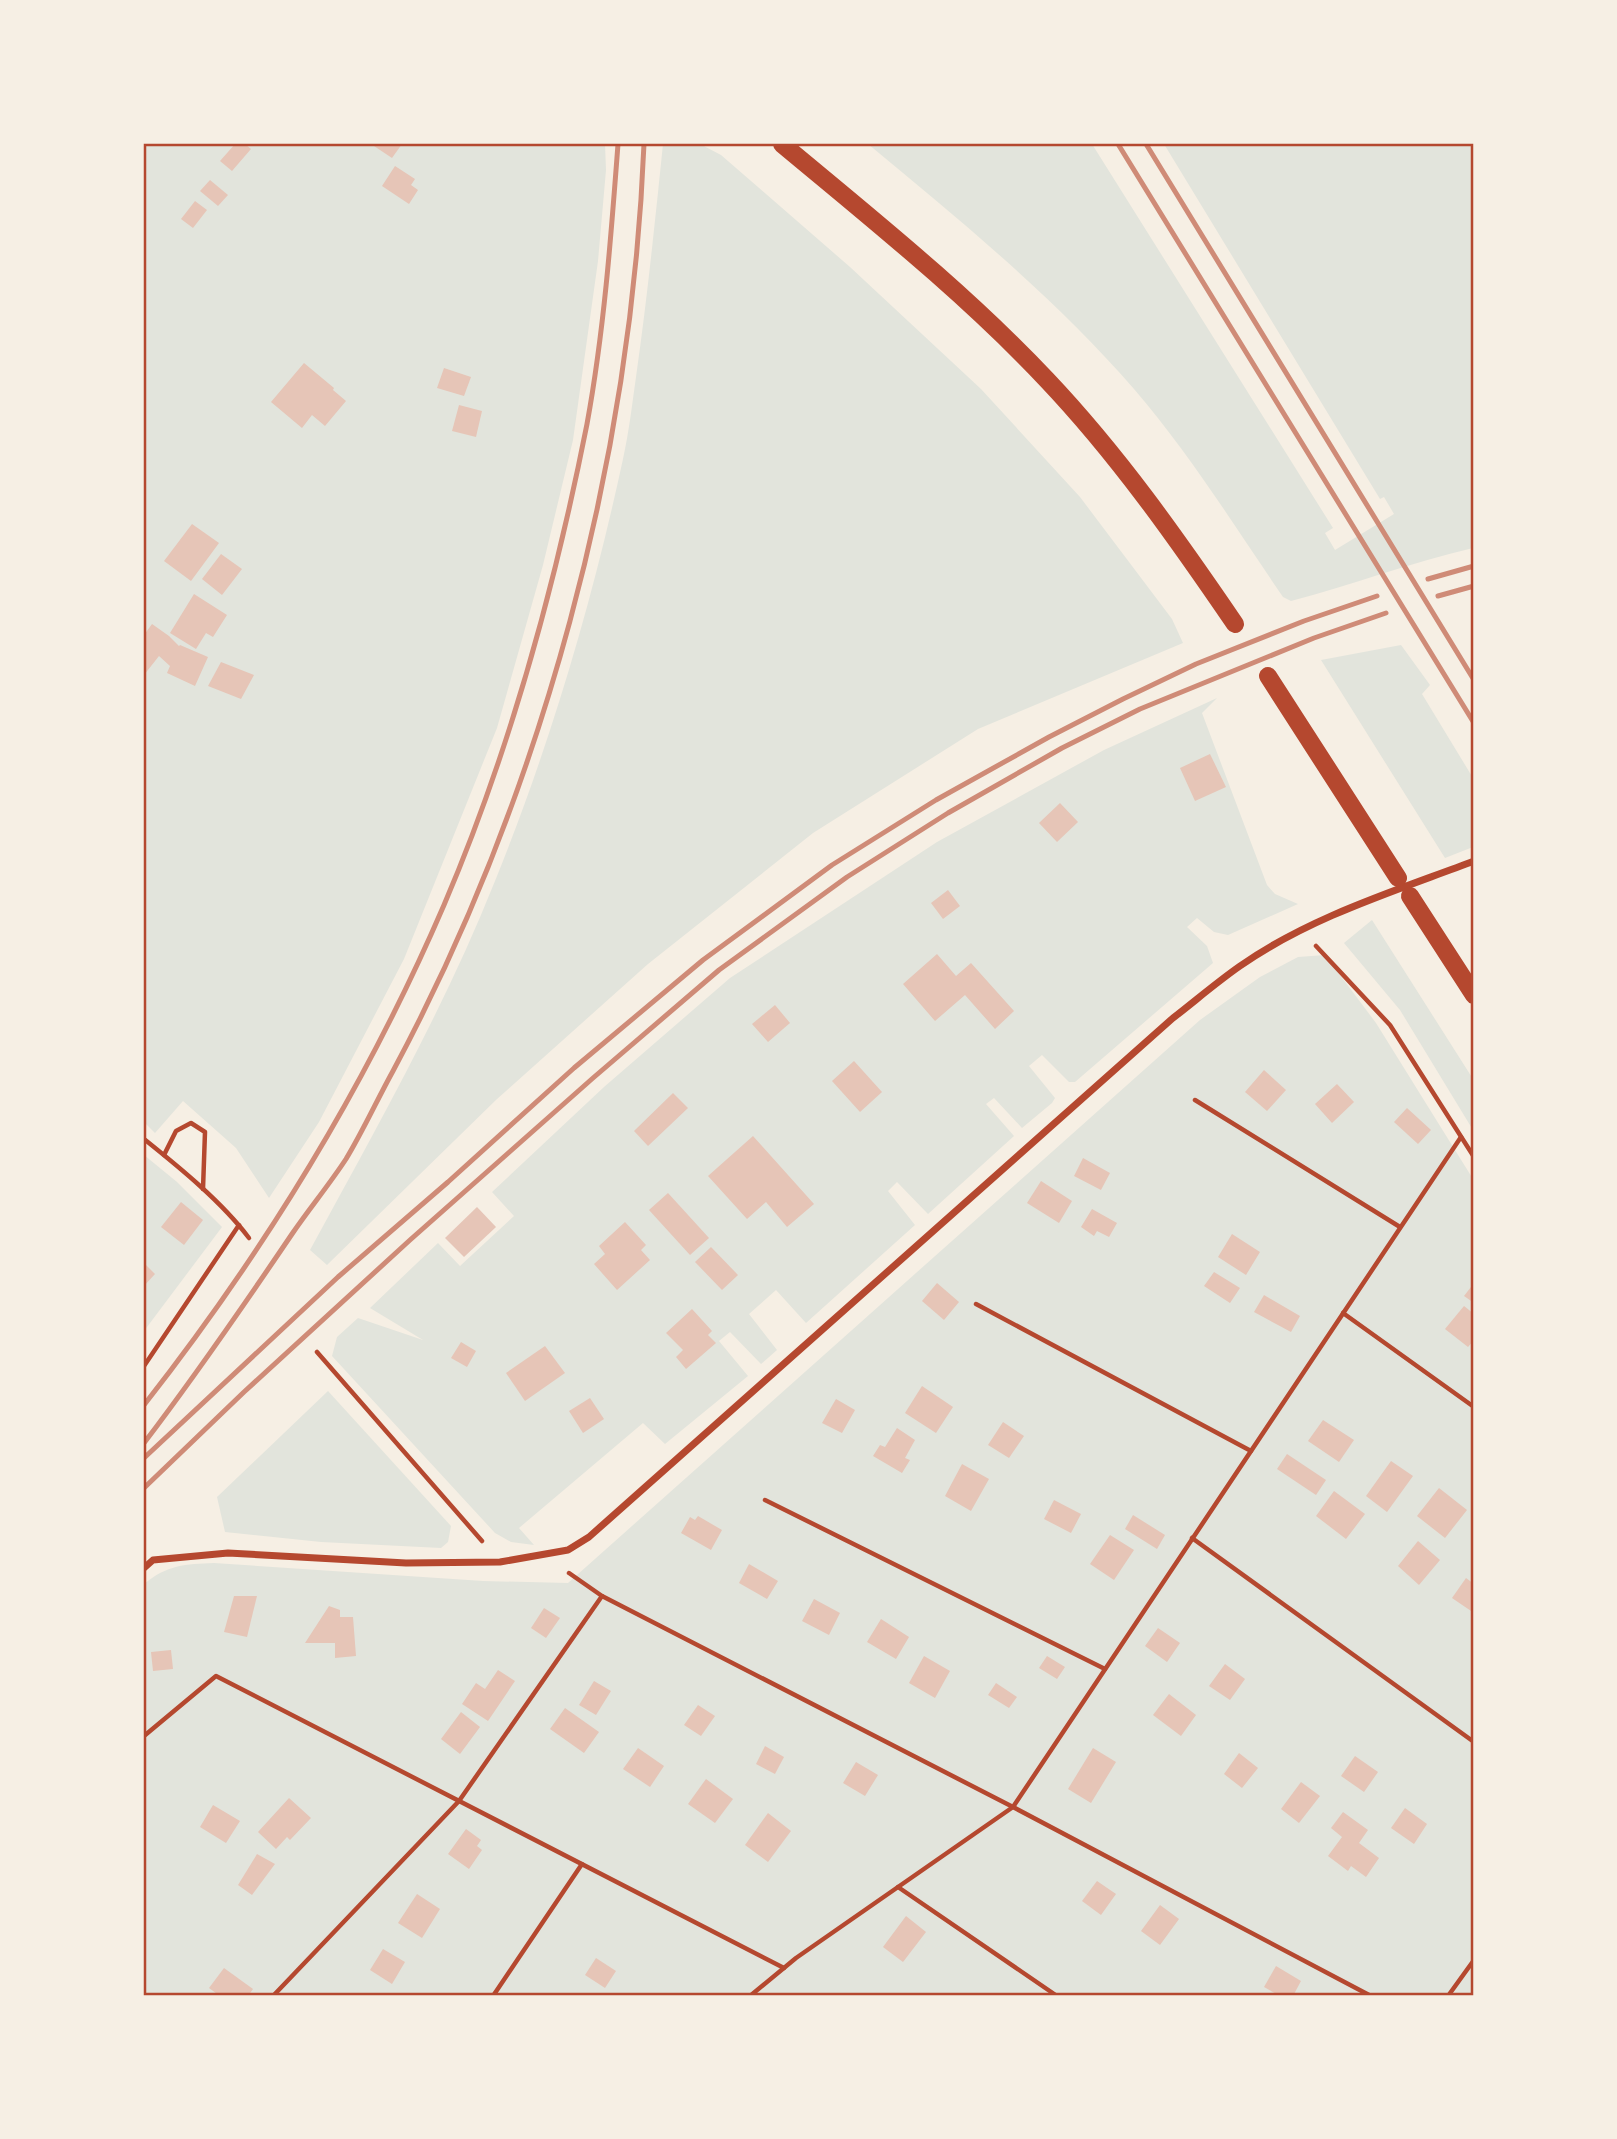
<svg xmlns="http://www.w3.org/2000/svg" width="1617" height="2139" viewBox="0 0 1617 2139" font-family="Cabin,sans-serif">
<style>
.green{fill:#e2e4dc}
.building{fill:#e6c5b7}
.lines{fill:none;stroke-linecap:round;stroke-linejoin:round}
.path{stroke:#b5482f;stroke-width:4.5}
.minor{stroke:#b5482f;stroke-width:7}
.primary{stroke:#b5482f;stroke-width:18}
.rail{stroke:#cf8b77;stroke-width:5}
.neatline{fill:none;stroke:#b5482f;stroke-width:2.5}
</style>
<rect width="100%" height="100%" fill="#f6efe4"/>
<g class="green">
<path d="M144 144H605L606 170 598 261 573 440 543 565 497 728 404 959 319 1122 269 1198 236 1148 183 1101 155 1133 144 1122Z"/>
<path d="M663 144H700L721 155 850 267 981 389 1080 497 1172 619 1183 643 978 729 813 833 648 964 497 1099 327 1265 310 1250C376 1129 444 1009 495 881 550 745 592 603 623 459 629 432 632 405 636 377 647 300 655 222 663 144Z"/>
<path d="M868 144H1092L1333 528 1325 533 1335 550 1394 514 1384 497 1380 499 1164 144H1473V548C1412 562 1352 585 1291 601L1283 597C1235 527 1190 454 1134 389 1055 298 960 220 868 144Z"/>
<path d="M1401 645 1430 685 1422 694 1473 778V847L1445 858 1321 660Z"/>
<path d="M1217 698 1202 713 1267 885 1275 894 1298 904 1228 935 1214 932 1197 918 1187 927 1207 946 1213 963 1075 1082H1069L1042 1055 1029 1066 1055 1098 1052 1103 1022 1128 994 1098 986 1104 1014 1136 928 1214 897 1182 888 1191 915 1225 806 1323 776 1290 749 1314 777 1350 761 1364 730 1332 719 1341 748 1376 665 1444 643 1423 519 1528 534 1545 511 1542 495 1533 332 1356 337 1337 358 1318 423 1340 370 1308 438 1243 460 1266 514 1216 492 1192 604 1087 730 978 937 842 1104 750Z"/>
<path d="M1372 920 1473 1079V1130L1400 1010 1344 943Z"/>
<path d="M1325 955 1376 1023 1473 1179V1995L144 1996V1584C167 1565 185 1564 214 1563L483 1581 568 1583 1200 1020 1260 977 1298 957Z"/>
<path d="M144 1155 177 1182 222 1227 144 1331Z"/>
<path d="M328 1391 451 1526 448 1542 441 1548 321 1542 225 1532 217 1497Z"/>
</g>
<g class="building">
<path d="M235 144H245L251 149 232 171 220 161Z"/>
<path d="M371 144H402L392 158Z"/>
<path d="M395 166 415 179 411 185 418 190 409 204 382 186Z"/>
<path d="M210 180 228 195 218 206 200 191Z"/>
<path d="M195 201 207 210 193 228 181 219Z"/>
<path d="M304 363 334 388 333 390 346 401 325 426 312 415 302 428 271 402Z"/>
<path d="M444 368 471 377 464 396 437 388Z"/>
<path d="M459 405 482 411 476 437 452 431Z"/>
<path d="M192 524 219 543 191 581 164 561Z"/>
<path d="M221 554 242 569 222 595 202 579Z"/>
<path d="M194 594 227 615 213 637 206 633 196 649 170 633Z"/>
<path d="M152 624 169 636 179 646 180 645 208 657 195 686 167 673 170 666 159 656 144 675V635Z"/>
<path d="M221 662 254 675 241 699 208 686Z"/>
<path d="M1210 754 1226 787 1195 801 1180 768Z"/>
<path d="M1060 803 1078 822 1057 842 1039 823Z"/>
<path d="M948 890 960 906 943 919 931 903Z"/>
<path d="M937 954 956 976 971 963 1014 1011 995 1029 965 995 935 1021 903 984Z"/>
<path d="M775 1005 790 1023 768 1042 752 1024Z"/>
<path d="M854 1061 882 1092 860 1112 832 1081Z"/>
<path d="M1264 1070 1286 1090 1267 1111 1245 1092Z"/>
<path d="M1337 1084 1354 1102 1332 1123 1315 1104Z"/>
<path d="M673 1093 688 1108 648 1146 634 1131Z"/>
<path d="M1407 1108 1431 1130 1418 1144 1394 1122Z"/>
<path d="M753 1136 814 1204 787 1227 766 1202 747 1219 708 1176Z"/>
<path d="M1083 1158 1110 1173 1101 1190 1074 1176Z"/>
<path d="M1041 1181 1072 1201 1059 1223 1027 1203Z"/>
<path d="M668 1193 709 1238 690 1255 649 1210Z"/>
<path d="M181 1202 203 1220 184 1245 161 1227Z"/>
<path d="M477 1207 496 1227 464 1257 445 1238Z"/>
<path d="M1092 1209 1117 1223 1109 1237 1097 1231 1094 1236 1081 1227Z"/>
<path d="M625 1222 646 1245 641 1250 650 1260 617 1290 594 1264 605 1254 599 1246Z"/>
<path d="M1232 1234 1260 1252 1246 1275 1218 1257Z"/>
<path d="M711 1247 738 1275 722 1290 695 1262Z"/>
<path d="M144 1263 155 1274 144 1286Z"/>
<path d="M1214 1272 1240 1288 1230 1303 1204 1286Z"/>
<path d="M937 1283 959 1302 944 1320 922 1301Z"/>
<path d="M1474 1283V1303L1464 1296Z"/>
<path d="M1264 1295 1300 1316 1291 1332 1254 1312Z"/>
<path d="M1464 1306 1474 1314V1340L1468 1347 1445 1329Z"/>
<path d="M692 1309 712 1331 708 1335 716 1343 686 1369 676 1357 683 1350 666 1333Z"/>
<path d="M461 1342 476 1351 467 1367 451 1358Z"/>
<path d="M545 1346 565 1373 525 1401 506 1373Z"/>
<path d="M922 1386 953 1407 936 1433 905 1413Z"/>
<path d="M590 1398 604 1419 583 1433 569 1411Z"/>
<path d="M836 1399 855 1410 842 1433 822 1423Z"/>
<path d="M1323 1420 1354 1440 1339 1462 1308 1441Z"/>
<path d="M1003 1422 1024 1436 1009 1458 988 1445Z"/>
<path d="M897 1428 915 1440 905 1458 910 1460 902 1473 873 1456 880 1445 885 1447Z"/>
<path d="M1287 1454 1326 1480 1316 1495 1277 1469Z"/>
<path d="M1391 1461 1413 1476 1387 1512 1366 1496Z"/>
<path d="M962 1464 989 1479 971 1511 945 1496Z"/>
<path d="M1439 1488 1467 1510 1445 1538 1417 1516Z"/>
<path d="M1334 1491 1365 1514 1346 1539 1316 1516Z"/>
<path d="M1054 1500 1081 1514 1071 1533 1044 1519Z"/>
<path d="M1133 1515 1165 1535 1157 1549 1125 1529Z"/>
<path d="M698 1516 722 1530 711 1550 681 1533 690 1517 695 1520Z"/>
<path d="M1110 1535 1134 1550 1114 1580 1090 1564Z"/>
<path d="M1418 1541 1440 1560 1419 1585 1398 1566Z"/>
<path d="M749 1564 778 1581 767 1599 739 1583Z"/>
<path d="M1466 1578 1474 1584V1613L1452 1598Z"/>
<path d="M234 1596H257L247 1637 224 1632Z"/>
<path d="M814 1599 840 1613 829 1635 802 1621Z"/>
<path d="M329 1606 340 1610V1617H353L356 1656 335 1658V1643H305Z"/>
<path d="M544 1608 560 1618 546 1638 531 1628Z"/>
<path d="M881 1619 909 1637 896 1659 867 1642Z"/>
<path d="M1158 1628 1180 1643 1167 1662 1145 1646Z"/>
<path d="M171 1650 173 1669 153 1671 151 1652Z"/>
<path d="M924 1656 950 1671 935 1698 909 1683Z"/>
<path d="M1047 1656 1065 1667 1057 1679 1039 1668Z"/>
<path d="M1225 1664 1245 1679 1230 1700 1209 1686Z"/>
<path d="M498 1670 515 1681 488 1721 462 1704 476 1683 485 1689Z"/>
<path d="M594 1681 611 1691 596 1715 579 1705Z"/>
<path d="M996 1683 1017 1697 1009 1708 988 1695Z"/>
<path d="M1169 1694 1196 1715 1181 1736 1153 1715Z"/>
<path d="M698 1705 715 1716 701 1736 684 1725Z"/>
<path d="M565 1708 599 1732 584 1753 550 1729Z"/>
<path d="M461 1712 480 1727 460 1754 441 1739Z"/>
<path d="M765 1746 784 1757 775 1774 756 1764Z"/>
<path d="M638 1748 664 1766 650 1787 623 1769Z"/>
<path d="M1093 1748 1116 1762 1091 1803 1068 1789Z"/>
<path d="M1239 1753 1258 1768 1242 1788 1224 1774Z"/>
<path d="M1355 1756 1378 1772 1364 1792 1341 1776Z"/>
<path d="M856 1762 878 1775 865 1796 843 1783Z"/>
<path d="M706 1779 733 1799 715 1823 688 1804Z"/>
<path d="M1301 1782 1320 1796 1299 1823 1281 1809Z"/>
<path d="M289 1798 311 1818 290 1840 287 1837 276 1849 258 1832Z"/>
<path d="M213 1805 240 1821 226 1843 200 1827Z"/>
<path d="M1405 1808 1427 1824 1414 1844 1391 1828Z"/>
<path d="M1343 1812 1368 1830 1359 1843 1379 1858 1366 1877 1351 1866 1348 1871 1328 1856 1342 1837 1331 1828Z"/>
<path d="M768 1813 791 1831 768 1862 745 1845Z"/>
<path d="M466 1829 481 1840 477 1846 482 1850 469 1869 448 1854Z"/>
<path d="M257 1854 275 1864 252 1895 238 1885Z"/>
<path d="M1097 1881 1116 1894 1101 1915 1082 1901Z"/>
<path d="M417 1894 440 1909 422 1938 398 1923Z"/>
<path d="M1160 1905 1179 1919 1160 1945 1141 1931Z"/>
<path d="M906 1916 926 1932 903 1962 883 1947Z"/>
<path d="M383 1949 405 1962 392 1984 370 1970Z"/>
<path d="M596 1958 616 1971 605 1988 585 1975Z"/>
<path d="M1276 1966 1301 1981 1293 1996H1280L1264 1987Z"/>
<path d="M224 1968 253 1989 248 1996H220L209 1988Z"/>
</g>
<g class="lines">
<g class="path">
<path d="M1316 946 1390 1025 1474 1157"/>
<path d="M1195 1100 1400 1227"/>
<path d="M144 1139C179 1167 222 1202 249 1238"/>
<path d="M164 1155 176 1131 191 1123 205 1132 203 1189"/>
<path d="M976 1304 1251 1451"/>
<path d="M1343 1313 1474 1407"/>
<path d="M317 1352 482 1541"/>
<path d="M144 1366 239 1225"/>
<path d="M765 1500 1105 1669"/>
<path d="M1192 1538 1474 1742"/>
<path d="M569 1573 602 1596 1013 1807 1371 1996"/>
<path d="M144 1736 216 1676 784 1968"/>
<path d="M898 1887 1057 1996"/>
<path d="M273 1996 459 1801 602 1596"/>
<path d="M493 1996 582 1864"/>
<path d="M750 1996 796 1958 1013 1807 1461 1137"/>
<path d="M1448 1996 1474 1960"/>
</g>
<path class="minor" d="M144 1568 153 1560 228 1553 406 1563 500 1562 568 1550 589 1537 1173 1018C1195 1001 1217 982 1240 966 1310 917 1395 891 1474 861"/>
<g class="primary">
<path d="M782 144C872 219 966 294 1047 380 1118 455 1177 539 1235 624"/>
<path d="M1268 676 1398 878"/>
<path d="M1410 896 1474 995"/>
</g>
<g class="rail">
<path d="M1118 144 1474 723"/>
<path d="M1146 144 1474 680"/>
<path d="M1428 579 1474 566"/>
<path d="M1438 596 1474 586"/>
<path d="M144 1405C264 1252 367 1084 444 905 509 753 555 586 587 424 604 331 611 237 618 144"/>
<path d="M144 1443C196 1375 244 1305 292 1234 309 1209 329 1185 346 1159 363 1131 377 1100 393 1071 543 791 631 461 644 144"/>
<path d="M144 1458 338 1277 448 1182 574 1068 703 960 832 865 936 800 1049 737 1123 699 1196 664 1304 621 1377 596"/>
<path d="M144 1488 244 1392 410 1240 593 1078 719 970 847 877 948 813 1062 748 1140 709 1314 638 1386 613"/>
</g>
</g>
<rect width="1617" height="2139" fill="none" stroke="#f6efe4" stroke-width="290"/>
<rect x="145" y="145" width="1327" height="1849" class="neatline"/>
</svg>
